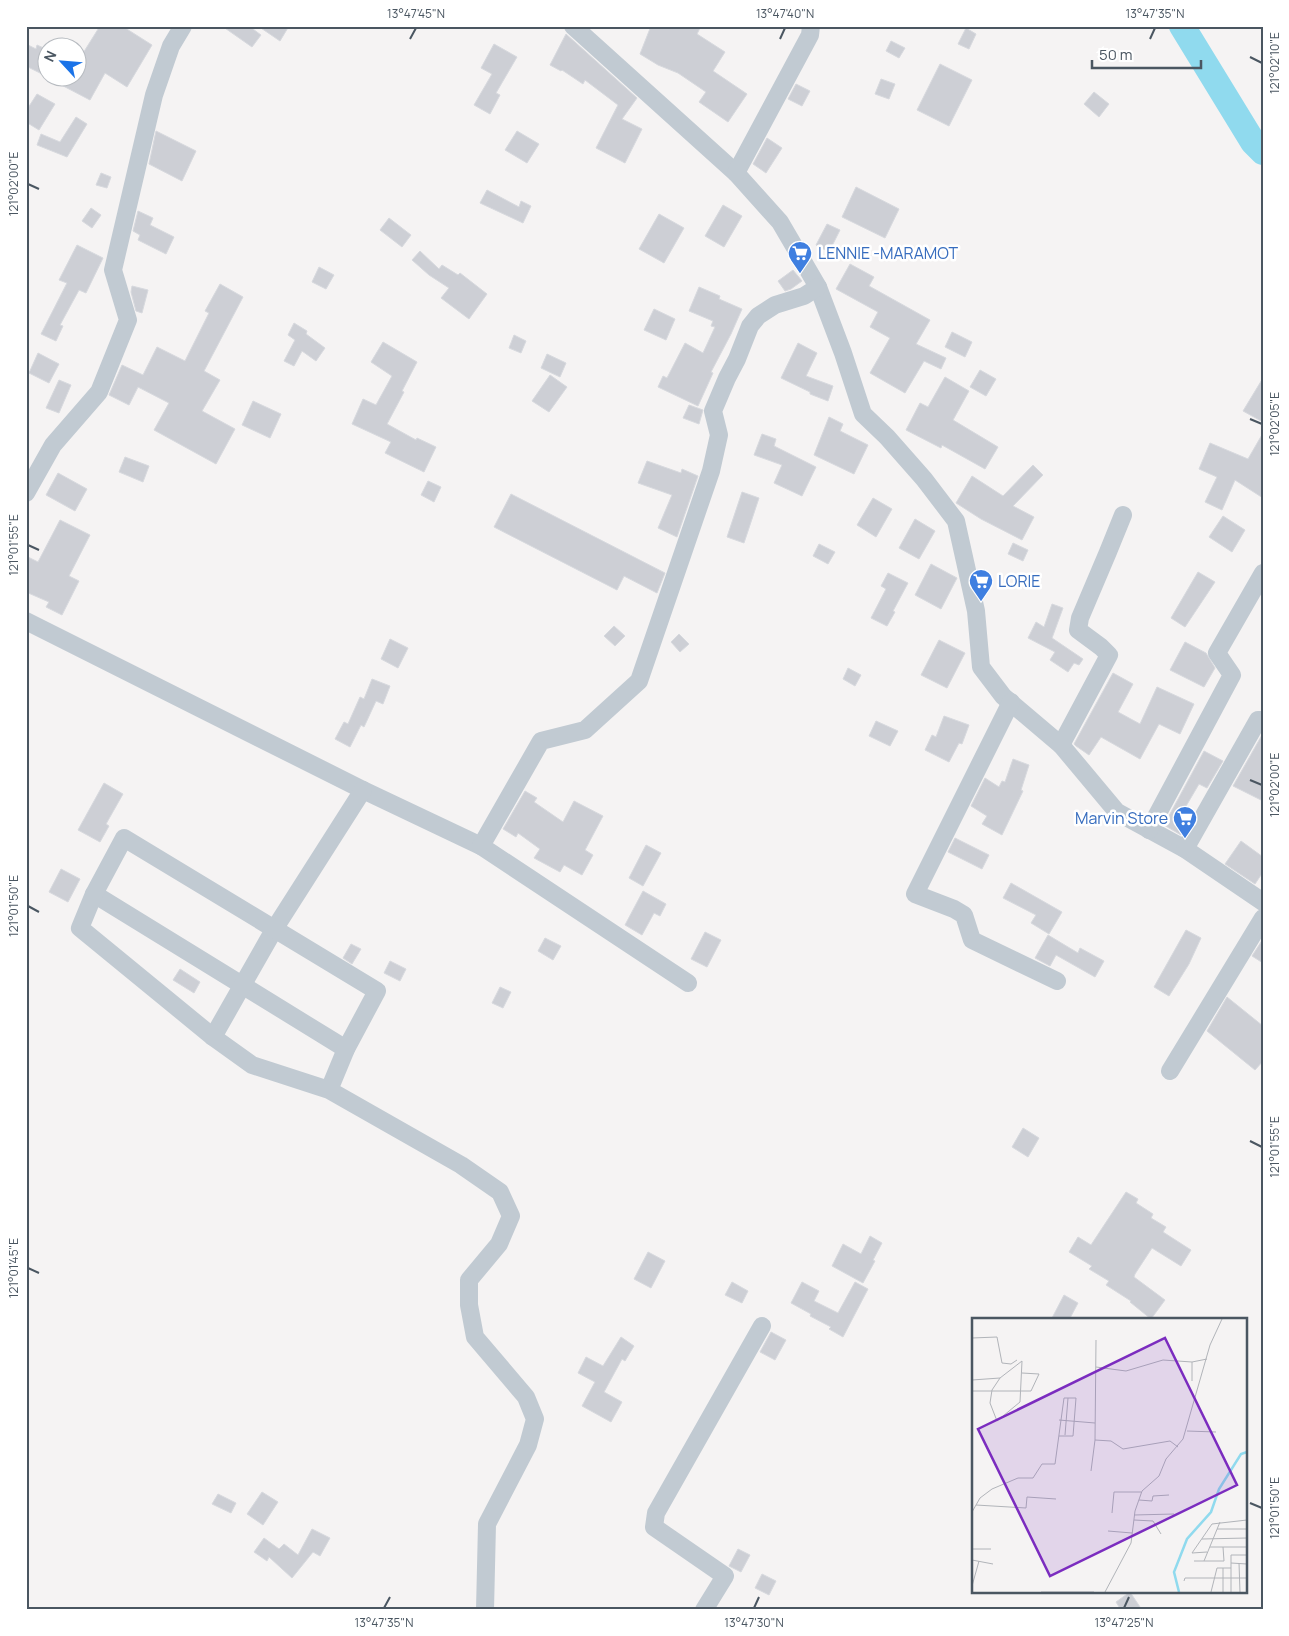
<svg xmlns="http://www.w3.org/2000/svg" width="1289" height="1636" viewBox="0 0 1289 1636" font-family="Manrope,sans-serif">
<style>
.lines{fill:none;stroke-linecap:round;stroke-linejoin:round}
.river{stroke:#90daee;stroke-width:26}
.building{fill:#cdcfd5;stroke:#d7d9de}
.minor{stroke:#c1cad2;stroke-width:18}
.ticks{fill:none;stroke:#4a5661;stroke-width:2}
.labels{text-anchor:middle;stroke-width:5;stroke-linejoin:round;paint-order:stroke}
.shop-label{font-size:16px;fill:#366cbe;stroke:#fff;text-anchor:start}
.inset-river{fill:none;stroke:#90daee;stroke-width:2.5}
.inset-road{fill:none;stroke:#b1b4b9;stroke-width:1}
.view{fill:#7b2cbf;fill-opacity:0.15;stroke:#7b2cbf;stroke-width:2.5}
.inset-edge{fill:none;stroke:#4a5661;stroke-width:2.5}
.neatline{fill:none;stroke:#4a5661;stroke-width:2}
.ticks-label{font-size:12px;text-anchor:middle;fill:#4a5661}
</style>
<rect width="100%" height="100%" fill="#f5f3f3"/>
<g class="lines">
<path class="river" d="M1182 26 1253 142 1263 152"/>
</g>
<g class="building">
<path d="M100 26H122L152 45 127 87 105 73 90 100 48 78H78V72L84 61 80 58Z"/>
<path d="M222 26H249L261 35 252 47Z"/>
<path d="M258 26H289L280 41Z"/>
<path d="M651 26H701L697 34 725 52 713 71 747 94 728 122 699 102 706 92 678 73 658 65 640 54Z"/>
<path d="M966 28 976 34 969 49 958 44Z"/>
<path d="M566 34 637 98 622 119 642 129 625 163 596 148 618 105 585 80 583 84 562 70 561 71 550 65Z"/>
<path d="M891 41 905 48 899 58 886 51Z"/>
<path d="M26 44 36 49 37 45 48 50V77L26 66Z"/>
<path d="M494 44 517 57 496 93 500 95 490 114 474 105 492 74 481 68Z"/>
<path d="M940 64 972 80 949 126 917 110Z"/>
<path d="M881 79 895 84 889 99 875 94Z"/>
<path d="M796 84 810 91 802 106 788 99Z"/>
<path d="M1094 92 1109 104 1099 117 1084 104Z"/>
<path d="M37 94 55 104 39 130 26 122V111Z"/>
<path d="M76 117 87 124 67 157 37 145 41 134 60 142Z"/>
<path d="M156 131 196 151 182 181 149 164Z"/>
<path d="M517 131 539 144 527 163 505 150Z"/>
<path d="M767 138 782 148 766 173 753 164Z"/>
<path d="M101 173 111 177 107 188 96 185Z"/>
<path d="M856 187 899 209 885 238 842 217Z"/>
<path d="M487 190 519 207 521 201 531 206 523 223 480 203Z"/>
<path d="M723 205 742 216 724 247 705 236Z"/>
<path d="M91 208 101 215 92 228 82 221Z"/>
<path d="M138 211 153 218 150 225 174 237 166 254 138 240 140 235 133 231Z"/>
<path d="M659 214 684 228 664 263 639 249Z"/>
<path d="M389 218 411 235 402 247 380 230Z"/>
<path d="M827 224 840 230 829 252 816 245Z"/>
<path d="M77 245 103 258 86 293 79 290 60 325 63 326 56 341 41 334 67 283 59 280Z"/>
<path d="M420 251 439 269 442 265 458 275 460 273 487 294 469 319 441 298 449 288 429 275 412 260Z"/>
<path d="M850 264 874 277 869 286 930 320 916 344 946 358 941 369 924 361 905 393 870 373 890 338 870 327 878 312 836 289Z"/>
<path d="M319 267 334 275 326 289 312 282Z"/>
<path d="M793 270 802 281 791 289 785 291 778 281Z"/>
<path d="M220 284 243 297 204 371 220 380 202 411 235 429 216 464 154 430 169 403 138 387 129 405 109 395 122 365 143 375 157 347 185 361 209 313 205 311Z"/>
<path d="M132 286 148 290 142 313 136 311 131 292Z"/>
<path d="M699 287 720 296 719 299 742 309 731 334 711 372 713 373 698 406 658 387 663 376 667 378 685 343 703 353 715 327 711 326 713 321 689 311Z"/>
<path d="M654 309 675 319 666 340 644 330Z"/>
<path d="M294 323 307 331 306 334 325 348 316 361 302 351 294 366 284 361 295 340 288 335Z"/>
<path d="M952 332 972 342 965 357 945 347Z"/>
<path d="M514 335 526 341 521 353 509 348Z"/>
<path d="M383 342 417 362 402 391 404 392 387 424 416 440 417 438 436 447 424 472 385 453 391 442 352 424 363 399 376 405 392 376 371 362Z"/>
<path d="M798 343 817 353 806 376 833 386 828 401 810 394V392L781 378Z"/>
<path d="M38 353 59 364 49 383 29 373Z"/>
<path d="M547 354 566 363 560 377 541 368Z"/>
<path d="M980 370 996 379 986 396 970 387Z"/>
<path d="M550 375 567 387 549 412 532 401Z"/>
<path d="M945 377 969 391 953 420 998 447 985 469 942 445 941 448 906 430 920 403 928 407Z"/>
<path d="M1263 378V422L1243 411Z"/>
<path d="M59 380 71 385 59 413 46 408Z"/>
<path d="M253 401 281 414 270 438 242 425Z"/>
<path d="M689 405 703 410 699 424 683 418Z"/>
<path d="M829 417 843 424 840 431 868 445 854 474 814 455Z"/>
<path d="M1263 433V498L1235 480 1222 510 1205 502 1217 477 1199 469 1210 443 1248 459Z"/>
<path d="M762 434 776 439 774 446 816 467 802 496 774 483 782 465 754 455Z"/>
<path d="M125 457 149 466 143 482 119 472Z"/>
<path d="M647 461 681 473 682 469 698 476 677 537 658 528 672 495 638 483Z"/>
<path d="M1033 465 1043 475 1013 506 1034 517 1022 540 981 519 956 503 972 476 1003 496Z"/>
<path d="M58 473 87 489 75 511 46 495Z"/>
<path d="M428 481 441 487 434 502 421 495Z"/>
<path d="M742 492 759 498 744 543 727 537Z"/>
<path d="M511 494 665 573 657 593 624 576 617 590 494 527Z"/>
<path d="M873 498 892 509 876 537 857 525Z"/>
<path d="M1223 516 1245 530 1232 552 1209 537Z"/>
<path d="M915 519 935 531 919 559 899 548Z"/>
<path d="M60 520 90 535 69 576 79 581 62 615 46 607 49 602 26 592V556L38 562Z"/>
<path d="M1013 543 1028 550 1023 561 1008 554Z"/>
<path d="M819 544 835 552 828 564 813 556Z"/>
<path d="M931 564 957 578 941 609 915 595Z"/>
<path d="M1198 572 1215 582 1185 627 1171 618Z"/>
<path d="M888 573 908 583 893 611 895 612 887 626 871 618 886 589 881 586Z"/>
<path d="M1052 604 1063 608 1052 638 1083 659 1079 665 1074 663 1068 672 1050 660 1055 652 1028 638 1036 622 1044 627Z"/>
<path d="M614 626 625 636 615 646 604 636Z"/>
<path d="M679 634 689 644 680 652 671 642Z"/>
<path d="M390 639 408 648 398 668 381 659Z"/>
<path d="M939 640 965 653 947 688 921 675Z"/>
<path d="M1185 642 1206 653 1215 668 1204 687 1170 670Z"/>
<path d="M848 668 861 675 855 686 843 679Z"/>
<path d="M1113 673 1133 684 1118 712 1140 724 1157 687 1194 704 1180 734 1159 724 1140 759 1101 737 1089 755 1076 746 1074 744Z"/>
<path d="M372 679 390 686 383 704 376 701 364 727 361 725 350 747 335 739 344 722 348 724 360 697 364 699Z"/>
<path d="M944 716 969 725 962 744 959 743 949 762 925 750 932 735 936 737Z"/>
<path d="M876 721 898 731 890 746 869 736Z"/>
<path d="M1262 735 1263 736V801L1233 786Z"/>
<path d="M1204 751 1223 761 1207 788 1199 784 1182 813 1191 818 1181 835 1164 825Z"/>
<path d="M1013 759 1029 765 1021 790 1023 791 1002 835 982 824 987 816 971 806 985 778 999 787 1002 781 1005 782Z"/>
<path d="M104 783 123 794 106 824 109 826 100 842 78 830Z"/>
<path d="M525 791 537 798 534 802 563 822 574 801 603 816 585 850 593 855 582 875 564 865 560 872 534 858 540 849 518 833 516 837 503 829Z"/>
<path d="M955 838 989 855 982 869 948 852Z"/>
<path d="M1241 841 1263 857V872L1255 884 1225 864Z"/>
<path d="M646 845 661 853 643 886 629 878Z"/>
<path d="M61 869 80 879 68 902 49 892Z"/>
<path d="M1011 883 1062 912 1049 934 1031 923 1036 915 1003 898Z"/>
<path d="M643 891 666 904 660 916 654 913 642 935 625 925Z"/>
<path d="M1186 930 1201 938 1189 964 1169 996 1154 987Z"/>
<path d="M705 932 721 940 707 967 691 959Z"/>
<path d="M1048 935 1078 953 1080 948 1104 961 1095 977 1056 955 1050 966 1035 958Z"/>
<path d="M545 938 561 946 553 960 538 951Z"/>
<path d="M1263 939V963L1252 956Z"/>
<path d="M351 944 361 949 352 964 343 958Z"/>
<path d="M390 961 406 969 400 981 384 973Z"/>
<path d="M180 969 200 982 194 993 173 980Z"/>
<path d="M500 987 511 992 503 1008 492 1003Z"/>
<path d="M1227 997 1263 1026V1061L1255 1070 1207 1031Z"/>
<path d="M1023 1128 1039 1138 1028 1157 1012 1147Z"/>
<path d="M1126 1192 1138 1199 1136 1203 1153 1214 1151 1218 1166 1227 1163 1232 1191 1250 1181 1266 1152 1248 1135 1274 1134 1277 1165 1300 1151 1319 1130 1302 1131 1301 1106 1285 1109 1281 1089 1269 1092 1266 1069 1252 1078 1237 1091 1245Z"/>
<path d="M870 1236 882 1243 873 1260 875 1261 863 1283 832 1266 843 1244 861 1254Z"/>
<path d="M648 1252 665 1261 651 1288 634 1279Z"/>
<path d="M732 1282 748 1291 742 1303 725 1295Z"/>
<path d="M802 1282 819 1291 814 1301 838 1313 855 1282 868 1289 843 1337 829 1329 831 1327 810 1316 811 1314 791 1303Z"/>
<path d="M1064 1295 1078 1303 1069 1320H1051Z"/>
<path d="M771 1332 786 1340 775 1360 760 1352Z"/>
<path d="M621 1337 634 1346 625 1361 622 1359 604 1392 622 1402 611 1422 582 1406 595 1382 578 1373 586 1357 603 1366Z"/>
<path d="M262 1492 278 1502 263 1525 247 1514Z"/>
<path d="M218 1494 236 1503 231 1513 212 1504Z"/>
<path d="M312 1529 330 1538 320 1556 313 1552 292 1578 269 1557 267 1561 254 1552 264 1538 279 1549 284 1544 298 1555Z"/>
<path d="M738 1549 750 1555 741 1572 729 1566Z"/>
<path d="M762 1574 776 1581 769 1595 755 1588Z"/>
<path d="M1130 1592 1142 1610H1121L1116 1602Z"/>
</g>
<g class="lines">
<g class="minor">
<path d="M573 26 736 173 780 222 818 287 843 353 863 414 887 437 924 479 956 521 976 611 981 667 1003 696 1061 745 1117 812 1185 849 1263 902"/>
<path d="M736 173 810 35 811 26"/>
<path d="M26 493 53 445 99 392 128 320 113 270 154 95 171 46 183 26"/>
<path d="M26 621 363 790 481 846 541 741 585 730 639 681 711 471 719 435 713 411 727 378 737 359 750 326 758 316 775 305 804 296 818 287"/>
<path d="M1011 702 915 894 954 909 964 915 972 940 1057 981"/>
<path d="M1061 745 1109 655 1101 647 1078 630 1080 618 1108 552 1123 515"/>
<path d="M1149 830 1232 675 1217 653 1263 573"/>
<path d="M481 846 688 983"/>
<path d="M1185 849 1258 720H1263"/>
<path d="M94 894 346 1049"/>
<path d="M213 1037 275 928 363 790"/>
<path d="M1170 1071 1263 918"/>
<path d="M329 1090 346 1049 377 991 124 838 94 894 80 928 213 1037 252 1065 329 1090 461 1165 500 1192 511 1216 499 1244 469 1280V1305L475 1337 526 1397 535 1419 528 1445 487 1524 485 1610"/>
<path d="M704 1610 725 1576 654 1527 656 1513 762 1326"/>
</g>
</g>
<path class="ticks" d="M410 39 416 28M780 39 785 28M1150 39 1155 28M1250 57 1262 63M28 184 39 189M1250 419 1262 424M28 545 39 550M1250 780 1262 785M28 906 39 912M1250 1141 1262 1147M28 1268 39 1273M1250 1503 1262 1508M384 1608 390 1597M754 1608 759 1597M1124 1608 1129 1597"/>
<defs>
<g id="supermarket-pin" transform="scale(1.25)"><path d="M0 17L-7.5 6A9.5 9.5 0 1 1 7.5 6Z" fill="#3f7fe0" stroke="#fff"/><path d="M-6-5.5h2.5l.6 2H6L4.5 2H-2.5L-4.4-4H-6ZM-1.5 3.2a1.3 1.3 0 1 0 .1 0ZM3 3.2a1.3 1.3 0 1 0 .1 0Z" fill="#fff"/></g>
</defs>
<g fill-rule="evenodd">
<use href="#supermarket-pin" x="800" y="253"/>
<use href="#supermarket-pin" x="981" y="581"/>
<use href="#supermarket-pin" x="1185" y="818"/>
</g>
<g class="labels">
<g class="shop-label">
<text x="818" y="259">LENNIE -MARAMOT</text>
<text x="998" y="587">LORIE</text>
<text x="1168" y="824" text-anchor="end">Marvin Store</text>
</g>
</g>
<g transform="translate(972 1318)">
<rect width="275" height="275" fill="#f5f3f3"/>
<path class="inset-river" d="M207 274 202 254 215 221 239 194 247 171 269 136 275 134"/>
<path class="inset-road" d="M0 20 25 19 30 45 39 46 45 42M124 22 123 122 139 123 151 131 198 123 206 129M124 49 154 53 191 42 220 44 235 41M0 62 28 60 50 43 48 84 25 103 18 85 20 72 28 60M220 63V44M0 73H59L67 56 50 55M87 102 123 105M215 113 244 114M93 117 96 80M119 153 123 122M167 182 180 183 181 178 197 177M4 187 8 180 20 171 46 160H61L70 146H83L92 80H104L101 118H87M0 194 4 187 54 190 55 179 84 181M140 195 142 174H169M162 197 202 196M162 202 181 203 189 216M245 211H275M136 213 160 215M230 221 275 220M238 229H275M0 231H19M220 235 240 206 275 202M220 235 235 234M0 242 21 246M222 243H252L251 229M232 243 248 204M259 245 275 246M267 245 268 274M212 263 213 260H275M0 268 7 243M69 274H122M133 274 159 225 163 193 170 173 187 158 194 141 211 121 238 27 250 1M239 274 245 250H259M251 274V250M259 274V237H275"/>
<path class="view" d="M193 20 265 167 78 258 6 111Z"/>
<rect width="275" height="275" class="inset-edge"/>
</g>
<rect width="1289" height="1636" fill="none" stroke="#ffffff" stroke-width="55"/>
<g transform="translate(62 62) rotate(296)"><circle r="24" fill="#ffffff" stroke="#b7bbc0"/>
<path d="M0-4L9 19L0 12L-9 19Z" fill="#1a73e8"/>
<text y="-8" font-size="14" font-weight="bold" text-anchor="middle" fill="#4a5661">N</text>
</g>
<path d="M1092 60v8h109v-8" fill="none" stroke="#4a5661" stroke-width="2.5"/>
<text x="1099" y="60" font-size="15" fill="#4a5661" stroke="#ffffff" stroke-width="4" paint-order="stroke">50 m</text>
<rect x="28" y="28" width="1234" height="1580" class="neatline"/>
<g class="ticks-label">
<text x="416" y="18">13°47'45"N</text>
<text x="785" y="18">13°47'40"N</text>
<text x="1155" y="18">13°47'35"N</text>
<text transform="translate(1275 63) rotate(-90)" y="4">121°02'10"E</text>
<text transform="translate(14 184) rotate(-90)" y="4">121°02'00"E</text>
<text transform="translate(1275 424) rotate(-90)" y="4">121°02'05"E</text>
<text transform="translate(14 545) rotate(-90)" y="4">121°01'55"E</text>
<text transform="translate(1275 785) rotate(-90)" y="4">121°02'00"E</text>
<text transform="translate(14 906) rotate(-90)" y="4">121°01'50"E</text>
<text transform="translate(1275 1147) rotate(-90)" y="4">121°01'55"E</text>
<text transform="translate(14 1268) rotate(-90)" y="4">121°01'45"E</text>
<text transform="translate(1275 1508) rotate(-90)" y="4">121°01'50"E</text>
<text x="384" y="1627">13°47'35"N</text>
<text x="754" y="1627">13°47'30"N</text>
<text x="1124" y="1627">13°47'25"N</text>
</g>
</svg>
